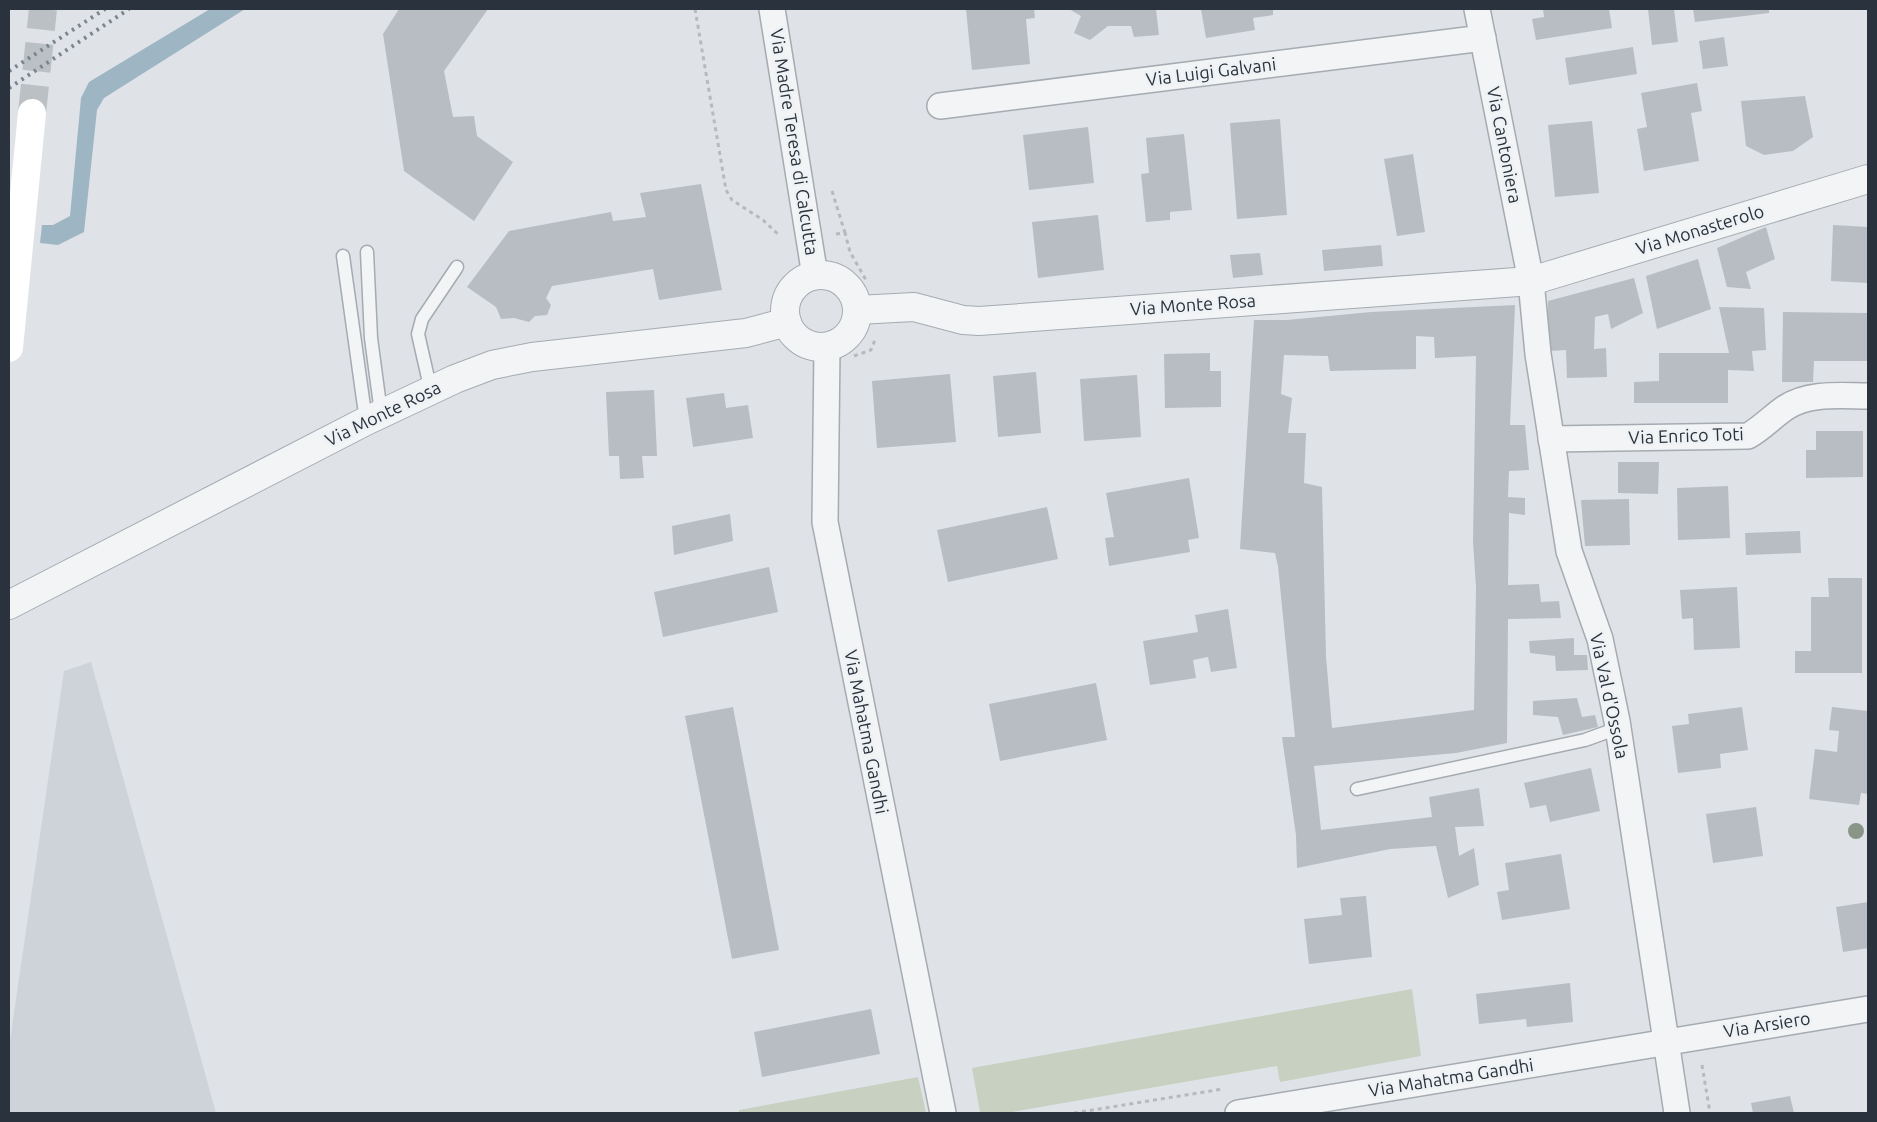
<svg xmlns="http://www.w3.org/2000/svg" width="1877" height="1122" viewBox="0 0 1877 1122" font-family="Ubuntu,sans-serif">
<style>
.built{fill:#ced3d9}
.green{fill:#c7d0c1}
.water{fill:#9eb5c4}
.building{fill:#b7bdc3;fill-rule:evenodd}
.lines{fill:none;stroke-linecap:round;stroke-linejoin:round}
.secondary-tunnel{stroke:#bbc0c5;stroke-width:28;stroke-dasharray:28 14;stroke-linecap:butt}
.service-casing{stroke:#a5abb1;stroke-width:15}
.minor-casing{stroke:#a5abb1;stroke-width:28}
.tertiary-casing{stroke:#a5abb1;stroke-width:30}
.path{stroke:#b6babe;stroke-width:3;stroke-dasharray:4 4;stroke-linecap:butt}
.service{stroke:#f2f4f6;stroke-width:12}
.minor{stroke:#f2f4f6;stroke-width:25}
.tertiary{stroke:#f2f4f6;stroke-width:28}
.secondary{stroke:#fff;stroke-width:28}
.rail{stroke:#7a858f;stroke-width:4;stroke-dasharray:2.5 5;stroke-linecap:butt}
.tree{fill:#899687}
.labels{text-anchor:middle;stroke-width:5;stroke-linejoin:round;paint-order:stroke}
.street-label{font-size:18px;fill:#2a333d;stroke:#eff2f5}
</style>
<rect width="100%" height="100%" fill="#dfe3e7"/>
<path class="built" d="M91 662 216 1113H9V1047L64 671Z"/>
<g class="green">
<path d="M1412 989 1421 1056 1280 1082 1277 1066 1006 1113 980 1112 972 1068Z"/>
<path d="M918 1077 926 1113H739V1110Z"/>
</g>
<path class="water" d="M210 9H245L104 98 97 110 84 232 58 245 40 243 42 225H53L70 216 81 98 89 82Z"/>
<g class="building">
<path d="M399 9H488L444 71 453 117 474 116 477 136 513 162 474 221 404 171 383 34Z"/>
<path d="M966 9H1034L1035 18 1026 19 1030 64 972 70Z"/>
<path d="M1069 9H1156L1159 35 1134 37 1131 26H1108L1090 40 1074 33 1081 16Z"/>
<path d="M1201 9H1273V15L1253 18 1255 30 1206 38Z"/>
<path d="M1543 9H1609L1612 28 1536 40 1532 19 1544 17Z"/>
<path d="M1648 9H1674L1678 42 1652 45Z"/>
<path d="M1693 9H1769V13L1695 22Z"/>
<path d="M1724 37 1728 66 1703 69 1699 41Z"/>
<path d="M1633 47 1637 74 1569 85 1565 58Z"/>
<path d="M1697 83 1702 111 1691 113 1699 161 1644 171 1637 129 1647 127 1641 93Z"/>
<path d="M1805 96 1813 137 1793 151 1764 155 1746 146 1741 101Z"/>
<path d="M1280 119 1287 215 1237 219 1230 123Z"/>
<path d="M1592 121 1599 193 1555 197 1548 125Z"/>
<path d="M1088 127 1094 183 1029 190 1023 135Z"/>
<path d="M1184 134 1192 210 1170 212V220L1146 222 1141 174 1149 173 1146 138Z"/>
<path d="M1413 154 1425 232 1397 236 1384 159Z"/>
<path d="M701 184 722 290 659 300 653 269 552 286 546 298 551 305 547 315 535 316 529 322 514 318 501 319 496 307 467 287 509 231 611 212 613 221 646 217 640 193Z"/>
<path d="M1098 215 1104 270 1038 278 1032 222Z"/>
<path d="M1833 225 1868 227V283L1831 281Z"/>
<path d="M1766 227 1775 259 1746 272 1751 289 1727 287 1717 248Z"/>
<path d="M1381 245 1383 266 1324 271 1322 250Z"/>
<path d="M1260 253 1263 275 1233 278 1230 255Z"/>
<path d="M1698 259 1711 309 1657 329 1646 276Z"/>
<path d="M1634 278 1643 313 1611 329 1608 314 1595 317 1594 349 1606 348 1607 377 1567 378 1566 350 1548 351V301Z"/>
<path d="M1515 305 1510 425H1525L1529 470 1509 471 1508 497 1525 498V515L1509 513 1508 585 1539 584 1541 602 1559 601 1561 618 1508 619 1507 743 1456 753 1314 766 1321 830 1432 817 1429 797 1479 788 1484 826 1455 827 1459 856 1474 848 1479 885 1448 898 1436 846 1390 849 1297 868 1296 835 1282 737H1295L1278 566 1275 553 1240 549 1254 320H1287L1371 312ZM1416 336 1434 337 1435 358 1476 356 1473 541 1476 588 1474 710 1332 728 1326 656 1322 487 1304 483 1306 433H1288L1292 398 1281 394 1284 355 1328 356 1330 371 1416 369Z"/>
<path d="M1719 307 1764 308 1766 350 1752 351 1754 371 1728 370V403H1634V382L1659 381V353H1729Z"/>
<path d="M1783 312 1867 313V361H1814L1813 382H1782Z"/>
<path d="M1210 353V371H1221V407L1165 408 1164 354Z"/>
<path d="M1036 372 1041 433 998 437 993 376Z"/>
<path d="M950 374 956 442 877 448 872 381Z"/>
<path d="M1137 375 1141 437 1084 441 1080 379Z"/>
<path d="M654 390 657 456H642L644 478 620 479 619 456H609L606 392Z"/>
<path d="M724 393 726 408 748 405 753 438 693 447 686 398Z"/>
<path d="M1816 431H1863V477L1806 478V450H1816Z"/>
<path d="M1618 462H1659L1658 494 1618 493Z"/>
<path d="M1189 478 1199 538 1188 540 1190 552 1109 566 1105 538 1114 537 1106 493Z"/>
<path d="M1728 486 1730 538 1678 540 1677 488Z"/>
<path d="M1629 499 1630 545 1585 546 1581 500Z"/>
<path d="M1047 507 1058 559 948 582 937 530Z"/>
<path d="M730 514 733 541 674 555 672 526Z"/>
<path d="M1800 531 1801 553 1746 555 1745 533Z"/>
<path d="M769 567 778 612 663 637 654 592Z"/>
<path d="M1828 578H1862V673H1795V651H1811V597H1829Z"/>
<path d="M1737 587 1740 648 1694 650 1693 618 1682 619 1680 590Z"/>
<path d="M1228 609 1237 668 1211 672 1208 657 1193 660 1196 678 1150 685 1143 641 1198 632 1195 615Z"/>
<path d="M1574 638V655H1587L1588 670 1556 671 1555 656 1530 653 1529 641Z"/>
<path d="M1096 683 1107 740 1000 761 989 704Z"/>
<path d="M1577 698 1582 717 1595 715 1598 727 1563 735 1558 717 1533 715V701Z"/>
<path d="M733 707 779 950 732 959 685 716Z"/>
<path d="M1742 707 1748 750 1720 754 1721 768 1678 773 1672 726 1689 724 1688 714Z"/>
<path d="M1832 707 1868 711V794L1861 793 1859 805 1809 799 1815 749 1837 752 1839 731 1829 730Z"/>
<path d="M1591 768 1600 811 1550 822 1546 805 1530 808 1524 783Z"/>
<path d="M1756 807 1763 856 1713 863 1706 814Z"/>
<path d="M1561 854 1570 909 1502 920 1497 892 1509 890 1505 863Z"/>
<path d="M1366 896 1372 957 1309 964 1304 919 1342 915 1340 898Z"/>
<path d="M1868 902V948L1843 952 1836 907Z"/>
<path d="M1570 983 1573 1022 1527 1027 1526 1019 1479 1024 1476 994Z"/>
<path d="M871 1009 880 1054 762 1077 754 1032Z"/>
<path d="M1790 1096 1794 1113H1753L1751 1103Z"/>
</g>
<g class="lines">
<path class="secondary-tunnel" d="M32 113 43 9"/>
<g class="service-casing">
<g id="service">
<path d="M367 252 371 338 381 413"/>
<path d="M343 256 366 421"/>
<path d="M431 391 418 334 422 319 457 267"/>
<path d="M1357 789 1585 740 1618 728"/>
</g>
</g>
<g class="minor-casing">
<g id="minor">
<path d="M772 9 815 276"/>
<path d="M1477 9 1531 281 1538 354 1569 551 1600 639 1617 721 1677 1113"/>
<path d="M940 106 1483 38"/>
<path d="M827 347 825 522 943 1113"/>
<path d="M1551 439 1748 436C1762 428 1772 417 1785 408 1809 392 1841 396 1868 396"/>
<path d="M1238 1113 1868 1009"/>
</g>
</g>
<g class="tertiary-casing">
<g id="tertiary">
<circle cx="821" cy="311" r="36"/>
<path d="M857 310 914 307 963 320 979 321 1531 281 1868 179"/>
<path d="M9 605 366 421 455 379 492 365 532 357 746 333 787 322"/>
</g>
</g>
<g class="path">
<path d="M695 9 726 190 732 200 763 220 779 235"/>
<path d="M832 191 845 233"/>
<path d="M836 234 845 233 850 252 866 280"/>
<path d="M854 356 871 350 876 337"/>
<path d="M1702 1065 1710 1113"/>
<path d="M1074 1113 1223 1089"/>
</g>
<use href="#service" class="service"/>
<use href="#minor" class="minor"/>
<use href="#tertiary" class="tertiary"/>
<path class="secondary" d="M9 348 32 113"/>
<g class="rail">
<path d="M9 71 105 9"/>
<path d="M9 88 129 9"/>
</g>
</g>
<circle class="tree" cx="1856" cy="831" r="8"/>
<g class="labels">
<g class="street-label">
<text transform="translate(1211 72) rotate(-7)" y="6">Via Luigi Galvani</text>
<text transform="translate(794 142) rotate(81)" y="6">Via Madre Teresa di Calcutta</text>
<text transform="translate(1504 145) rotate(79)" y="6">Via Cantoniera</text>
<text transform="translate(1700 230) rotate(-17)" y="6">Via Monasterolo</text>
<text transform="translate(1193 305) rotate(-4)" y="6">Via Monte Rosa</text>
<text transform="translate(383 414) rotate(-26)" y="6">Via Monte Rosa</text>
<text transform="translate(1686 436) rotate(-2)" y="6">Via Enrico Toti</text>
<text transform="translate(1609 696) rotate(78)" y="6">Via Val d'Ossola</text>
<text transform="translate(866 732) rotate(79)" y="6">Via Mahatma Gandhi</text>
<text transform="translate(1767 1025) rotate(-9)" y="6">Via Arsiero</text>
<text transform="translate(1451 1078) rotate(-9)" y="6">Via Mahatma Gandhi</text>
</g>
</g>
<rect width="1877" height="1122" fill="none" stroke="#2a333d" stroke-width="20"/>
</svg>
